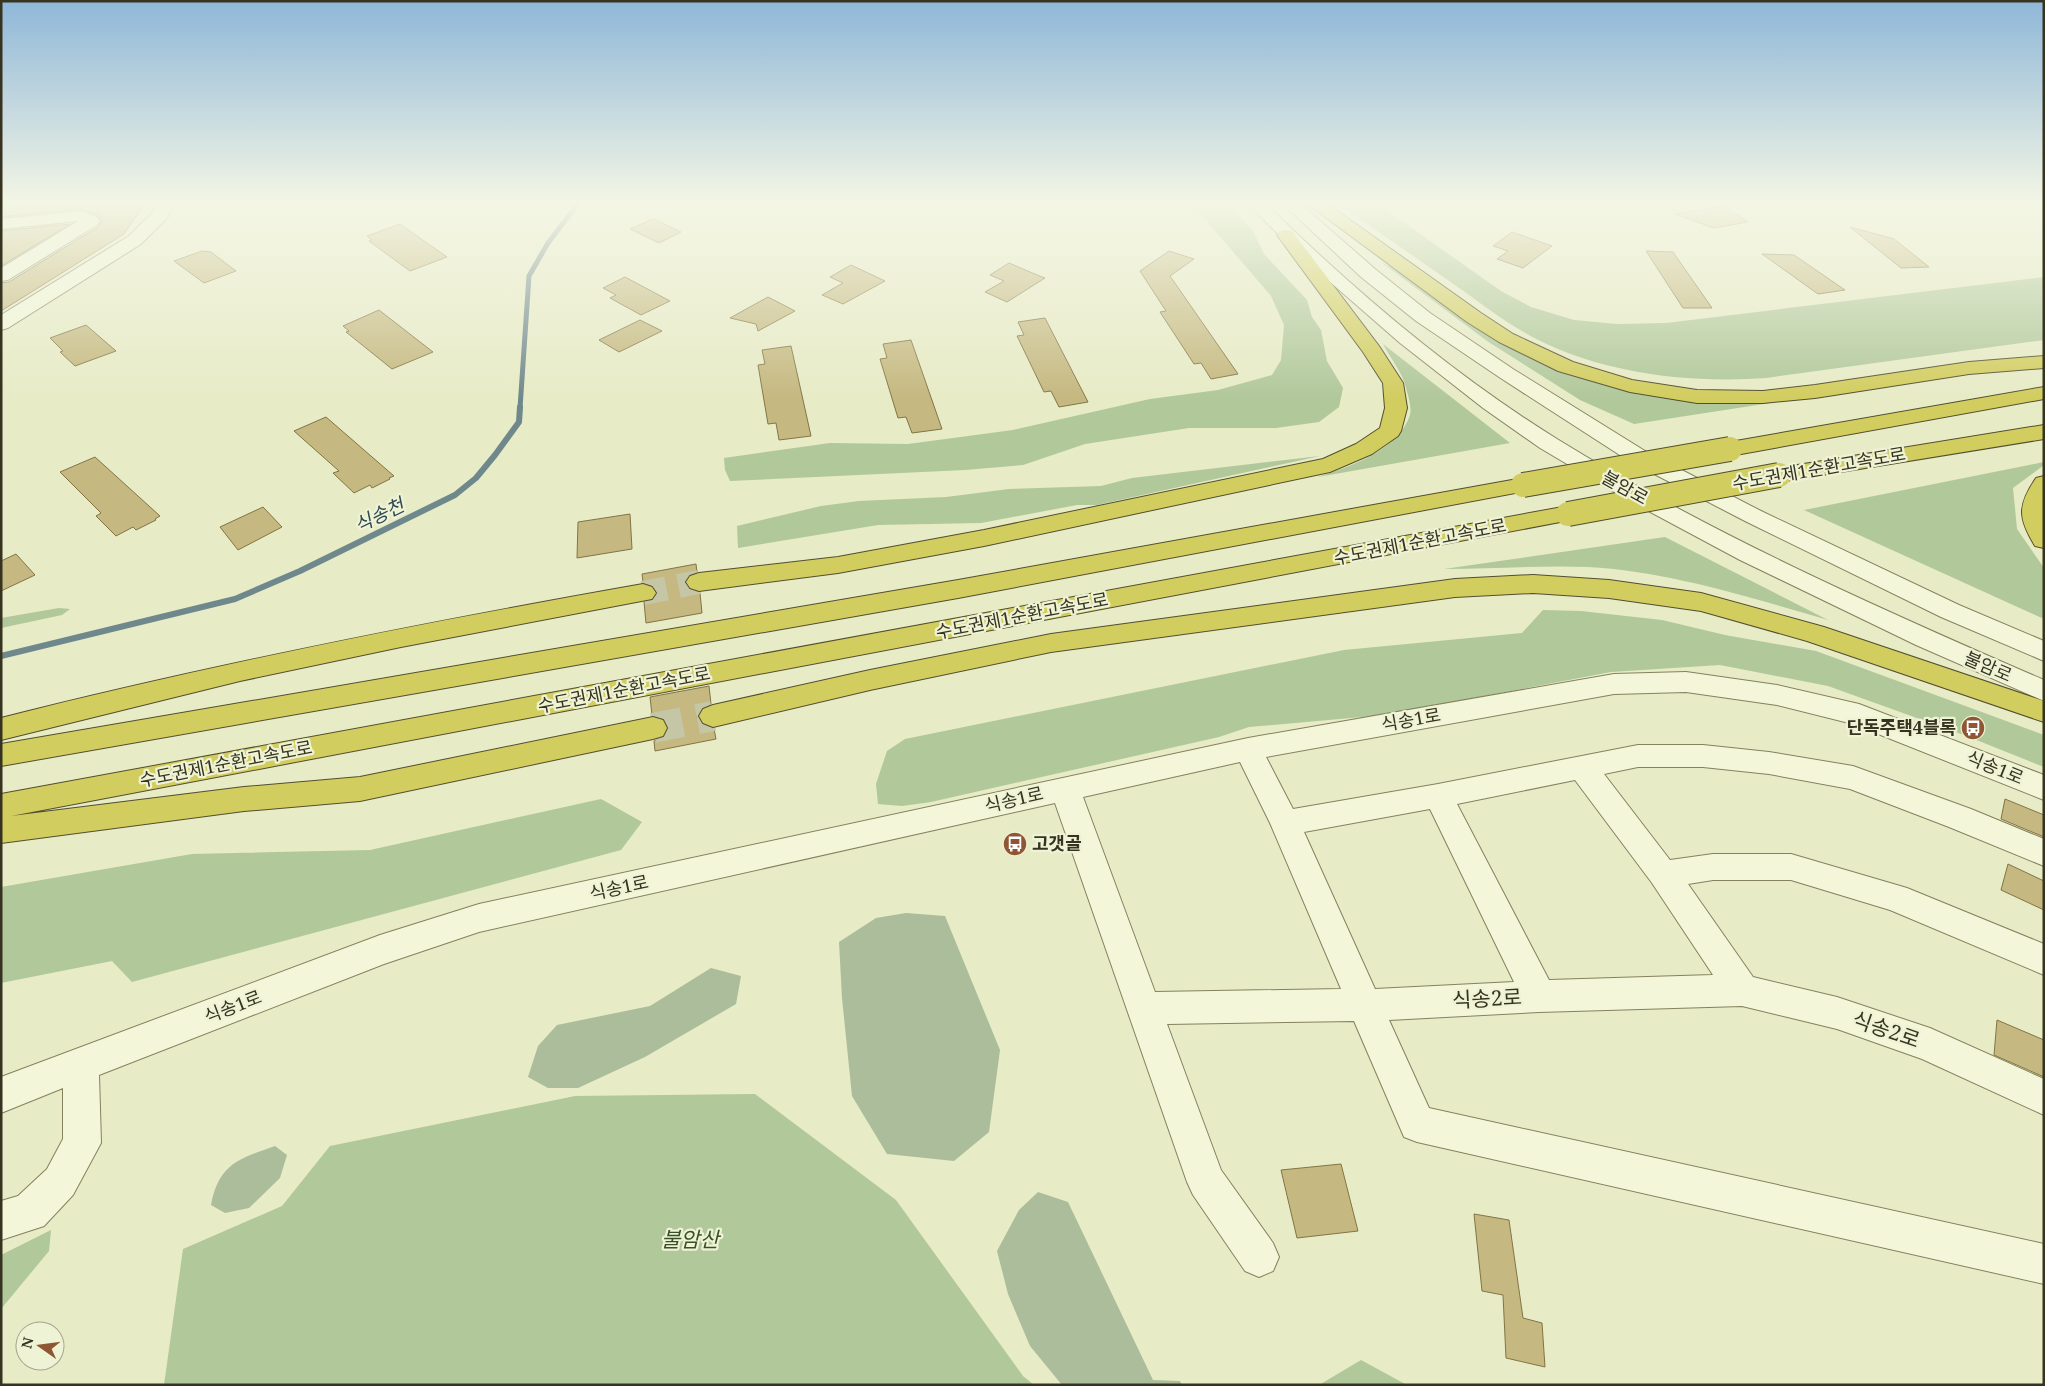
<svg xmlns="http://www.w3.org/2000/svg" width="2045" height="1386" viewBox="0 0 2045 1386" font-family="'Noto Serif','Noto Sans KR',serif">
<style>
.green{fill:#b1c89b}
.cemetery{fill:#abbd9a}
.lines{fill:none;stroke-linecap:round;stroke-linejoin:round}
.stream-far1{stroke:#6f888c;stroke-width:5}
.stream{stroke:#6f888c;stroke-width:6}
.building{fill:#c5b880;stroke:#827545}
.motorway-tunnel-far1{stroke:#c4c6a5;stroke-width:24;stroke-dasharray:24 12;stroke-linecap:butt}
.motorway-tunnel{stroke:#c4c6a5;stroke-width:30;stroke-dasharray:30 15;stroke-linecap:butt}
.minor-casing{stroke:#84825e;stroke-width:2}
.tertiary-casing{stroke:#84825e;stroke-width:2}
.motorway-casing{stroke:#534e31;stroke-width:2}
.minor{fill:#f3f6d9;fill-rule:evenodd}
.tertiary{fill:#f3f6d9;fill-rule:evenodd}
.motorway{fill:#d2cd5f;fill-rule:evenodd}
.motorway-bridge-casing{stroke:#534e31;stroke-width:26;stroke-linecap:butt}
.motorway-bridge{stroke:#d2cd5f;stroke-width:24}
.labels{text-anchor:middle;stroke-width:4.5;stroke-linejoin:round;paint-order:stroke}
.street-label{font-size:18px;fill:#363320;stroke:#eff3d5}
.poi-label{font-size:18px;font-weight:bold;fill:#363320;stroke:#eff3d5;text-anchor:end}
.water-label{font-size:19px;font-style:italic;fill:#314854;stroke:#eff3d5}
.near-street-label{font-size:21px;fill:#363320;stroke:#eff3d5}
.near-park-label{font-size:21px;font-style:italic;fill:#375128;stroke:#eff3d5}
</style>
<rect width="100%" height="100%" fill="#e7ebc6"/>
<g class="green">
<path d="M1193 205H1229L1253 231 1264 254 1307 300 1312 317 1321 330 1327 361 1343 388 1339 407 1319 422 1276 428H1189L1085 444 1023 465 965 470 730 481 725 470 724 458 830 443 908 444 1013 430 1150 399 1218 390 1272 375 1281 360 1284 325 1271 296Z"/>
<path d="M1340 205H1379L1501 291 1531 307 1574 320 1617 324 1666 323 2044 277V340L1766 378C1684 384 1588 372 1517 328 1495 315 1474 298 1452 283 1415 257 1377 231 1340 205Z"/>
<path d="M1381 262 1397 270 1494 335 1631 391 1790 400 1634 424 1580 400 1487 341Z"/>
<path d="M1383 344 1510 443 1318 477C1349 467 1399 450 1410 415 1412 408 1408 395 1406 388 1403 373 1390 358 1383 344Z"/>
<path d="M1320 456 1097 505H1077L981 523 878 525 738 548 737 526 821 506 859 501 946 497 1009 489 1101 486 1132 478Z"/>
<path d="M2044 462V465L2013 488 2017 529 2044 568V619L1804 510Z"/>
<path d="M1665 537 1828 620C1752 598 1667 571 1588 567 1540 565 1492 569 1444 569Z"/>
<path d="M59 608 70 609 62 615 1 628V618Z"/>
<path d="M1543 610 1581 611 1662 620 1725 635 1816 651 2044 735V767L1964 735 1828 686 1720 665 1611 672 1384 715 1249 727 1219 737 931 802 902 806 878 804 876 784 887 751 905 739 1344 650 1522 633Z"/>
<path d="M601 799 642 822 621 850 132 982 112 961 1 983V887L192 854 370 850Z"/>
<path d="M755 1094 896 1200 1023 1376 1034 1385H164L183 1249 282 1206 330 1146 575 1096Z"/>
<path d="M51 1230 49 1251 1 1309V1255Z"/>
<path d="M1361 1360 1407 1385H1319Z"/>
</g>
<g class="cemetery">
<path d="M906 913 945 916 1000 1050 989 1132 954 1161 887 1154 852 1096 842 998 839 942 876 918Z"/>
<path d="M711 968 741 976 736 1004 645 1057 578 1088H548L528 1077 538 1046 557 1025 650 1006Z"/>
<path d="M275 1146 287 1155 280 1178 249 1208 225 1213 211 1205C219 1164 238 1159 275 1146Z"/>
<path d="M1038 1192 1068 1202 1153 1380 1180 1381 1182 1385H1062L1030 1346 1008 1294 997 1251 1019 1210Z"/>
</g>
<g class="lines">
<path class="stream-far1" d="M520 408 529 276 548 243 577 205"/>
<path class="stream" d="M1 656 235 599 300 571 455 495 476 478 495 455 519 422 520 407"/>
</g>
<g class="building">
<path d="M1 205H144L124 234 1 311V283L9 282 98 227 102 221 98 215 81 209 1 217Z"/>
<path d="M1723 206 1748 222 1714 228 1675 214Z"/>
<path d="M653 219 679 231 681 232 659 243 630 229Z"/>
<path d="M70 224 1 266V231Z"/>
<path d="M400 224 447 257 410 271 369 241 372 240 367 236Z"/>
<path d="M1850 227 1894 239 1929 267 1901 268Z"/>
<path d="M1512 232 1552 246 1523 268 1497 259 1508 251 1493 246Z"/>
<path d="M202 251 211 252 236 271 204 283 174 261Z"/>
<path d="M1169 251 1194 259 1170 276 1238 374 1211 379 1201 363 1194 364 1160 312 1166 311 1140 271Z"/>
<path d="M1646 251 1673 252 1712 308H1683Z"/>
<path d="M1762 254 1794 255 1845 290 1818 294Z"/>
<path d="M1009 263 1042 277 1045 278 1007 302 985 292 1004 281 990 275Z"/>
<path d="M851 265 885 281 843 304 822 295 843 283 830 277Z"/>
<path d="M625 277 670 301 641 315 610 298 616 295 603 288Z"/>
<path d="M768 297 795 311 758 331 756 324 730 318Z"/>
<path d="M379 310 433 352 392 369 346 332 349 331 343 326Z"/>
<path d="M1045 318 1088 402 1059 407 1051 391 1044 392 1017 336 1024 335 1018 322Z"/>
<path d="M640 320 662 331 619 352 599 340Z"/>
<path d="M86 325 116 351 75 366 60 352 63 351 50 338Z"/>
<path d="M911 340 942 429 912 433 906 417 898 418 880 359 887 358 883 344Z"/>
<path d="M791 346 811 436 779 440 776 423 768 424 758 365 765 364 762 350Z"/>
<path d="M326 417 394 476 389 478 390 479 372 488 370 485 354 493 333 473 339 471 294 431Z"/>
<path d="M95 457 160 516 155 519 156 520 136 530 133 527 116 536 96 516 101 513 60 472Z"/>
<path d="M263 507 282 527 238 550 220 527Z"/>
<path d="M630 514 632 549 577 558 578 522Z"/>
<path d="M16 554 35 575 1 591V561Z"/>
<path d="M696 564 697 572 688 575 684 583 689 590 700 593 702 613 646 623 644 602 654 600 658 592 653 585 643 582 642 574Z"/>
<path d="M709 686 711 704 701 708 697 717 702 725 714 729 716 739 655 751 654 741 665 737 669 727 664 718 652 715 650 697Z"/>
<path d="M2005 799 2044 815V837L2001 819Z"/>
<path d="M2008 864 2044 881V910L2001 890Z"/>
<path d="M1997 1020 2044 1040V1077L1994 1055Z"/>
<path d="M1341 1164 1358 1231 1297 1238 1281 1170Z"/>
<path d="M1474 1214 1509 1220 1523 1318 1542 1323 1545 1367 1506 1358 1503 1295 1482 1291Z"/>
</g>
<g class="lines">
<path class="motorway-tunnel-far1" d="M643 593 699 582"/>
<path class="motorway-tunnel" d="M653 728 713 716"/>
<g class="minor-casing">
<g id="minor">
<path d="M156 205H173L167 218 141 244 8 328 1 330V315L129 236 153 212Z"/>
<path d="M81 211 97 217 100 221 97 225 8 280 1 281V268L78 221 1 229V219Z"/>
<path d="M1686 672 1777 685 1859 704 2044 775V800L1853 724 1777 705 1686 692 1614 694 1266 757 1293 809 1438 784 1638 745H1703L1769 752 1853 766 1971 809 2044 839V866L1949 827 1850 789 1769 774 1703 767H1638L1604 774 1670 860 1713 854H1791L1907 888 2044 944V975L1890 910 1791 880H1713L1688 884 1753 977 1837 997 1930 1028 2044 1079V1115L1922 1059 1837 1029 1742 1006 1539 1012 1389 1020 1429 1108 2044 1244V1284L1417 1142 1404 1137 1354 1021 1167 1024 1221 1170 1273 1243 1279 1257 1273 1271 1259 1277 1245 1271 1193 1195 1187 1182 1055 803 479 932 384 964 99 1075 101 1143 73 1195 44 1226 1 1240V1201L18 1196 47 1169 63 1139V1088L1 1113V1077L380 935 479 904 1248 738 1614 674ZM1240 762 1270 823 1341 989 1155 992 1083 797ZM1575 780 1652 883 1713 975 1549 980 1457 804ZM1430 809 1514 982 1375 989 1304 832Z"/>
</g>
</g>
<g class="tertiary-casing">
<g id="tertiary">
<path d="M1249 205H1267C1355 291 1452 374 1557 439 1711 534 1878 608 2044 680V701L1916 645 1740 560 1626 499 1540 448 1483 408 1400 343 1298 254Z"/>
<path d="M1284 205H1302L1375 269 1430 313 1513 369 1645 451 1761 511 1959 605 2044 641V661L1941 617 1745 521 1629 461 1499 377 1416 321 1361 277Z"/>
</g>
</g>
<g class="motorway-casing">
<g id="motorway">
<path d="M1309 205H1329L1481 313 1513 334 1573 362 1632 380 1697 390 1763 391 1815 385 1969 362 2044 356V368L1969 374 1815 398 1763 403H1697L1630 392 1558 371 1499 342 1467 322Z"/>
<path d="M1286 230 1292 231 1379 346 1403 383 1407 408 1401 431 1398 436 1372 454 1330 472 984 546 838 573 699 591 690 588 686 582 690 576 699 573 838 557 984 530 1323 459 1356 444 1380 428 1385 408 1383 383 1363 352 1277 235 1280 231Z"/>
<path d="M2044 387V399L1730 456 1722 454 1719 449 1722 444 1730 442Z"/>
<path d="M2044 425V439L1779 482 1771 480 1768 475 1771 470 1779 468Z"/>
<path d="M2044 476V548L2035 546C2018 518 2017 506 2036 478Z"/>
<path d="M1523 478 1531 480 1534 485 1531 490 958 598 1 766V744L958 580Z"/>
<path d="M1568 506 1576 509 1580 514 1576 519 11 816 244 787 360 777 653 717 663 720 667 728 663 736 653 739 360 801 244 811 1 843V794Z"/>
<path d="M1533 575 1609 580 1701 593 1824 627 2044 701V722L1807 641 1701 611 1609 598 1533 593 1455 597 1051 652 870 690 713 727 703 723 699 716 703 709 713 705 870 670 1051 634 1455 579Z"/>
<path d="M643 584 652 587 656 593 652 599 401 647 240 681 1 740V718C213 664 428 622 643 584Z"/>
</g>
</g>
<use href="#minor" class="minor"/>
<use href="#tertiary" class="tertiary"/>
<use href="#motorway" class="motorway"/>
<g class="motorway-bridge-casing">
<g id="motorway-bridge">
<path d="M1523 485 1730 449"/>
<path d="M1568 514 1779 475"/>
</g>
</g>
<use href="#motorway-bridge" class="motorway-bridge"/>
</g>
<linearGradient id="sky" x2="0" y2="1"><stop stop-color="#8eb7d8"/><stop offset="0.51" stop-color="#f4f6e5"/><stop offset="1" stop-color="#f4f6e5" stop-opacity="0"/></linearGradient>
<rect width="2045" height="399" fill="url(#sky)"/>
<defs>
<g id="bus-disc" transform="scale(1.25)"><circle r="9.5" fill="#8e5633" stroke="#eff3d5"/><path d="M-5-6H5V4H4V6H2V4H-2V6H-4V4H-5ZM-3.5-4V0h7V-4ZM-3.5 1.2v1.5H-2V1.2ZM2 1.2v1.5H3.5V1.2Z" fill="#fff"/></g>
</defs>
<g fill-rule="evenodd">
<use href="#bus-disc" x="1973" y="728"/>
<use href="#bus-disc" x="1015" y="844"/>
</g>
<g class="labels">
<g class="street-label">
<text transform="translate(1819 469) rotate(-10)" y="6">수도권제1순환고속도로</text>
<text transform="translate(1625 488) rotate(29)" y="6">불암로</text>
<text transform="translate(1420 542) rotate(-11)" y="6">수도권제1순환고속도로</text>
<text transform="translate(1022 616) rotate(-11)" y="6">수도권제1순환고속도로</text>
<text transform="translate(1988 667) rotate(23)" y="6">불암로</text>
<text transform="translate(624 690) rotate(-11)" y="6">수도권제1순환고속도로</text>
<text transform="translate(1411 720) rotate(-10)" y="6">식송1로</text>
<text transform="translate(226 764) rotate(-11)" y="6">수도권제1순환고속도로</text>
<text transform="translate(1995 768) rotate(22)" y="6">식송1로</text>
<text transform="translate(1014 800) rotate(-13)" y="6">식송1로</text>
<text transform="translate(619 888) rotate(-12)" y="6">식송1로</text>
<text transform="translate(233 1007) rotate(-21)" y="6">식송1로</text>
</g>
<g class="poi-label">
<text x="1956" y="734">단독주택4블록</text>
<text x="1032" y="850" text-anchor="start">고갯골</text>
</g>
<g class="water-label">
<text transform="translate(379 515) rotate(-26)" y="7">식송천</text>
</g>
<g class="near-street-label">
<text transform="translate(1487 999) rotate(-3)" y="7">식송2로</text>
<text transform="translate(1886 1030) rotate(19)" y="7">식송2로</text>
</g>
<g class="near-park-label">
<text x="690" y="1247">불암산</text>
</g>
</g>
<rect width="2045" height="1386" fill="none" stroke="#363320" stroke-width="5"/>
<g transform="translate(40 1346) rotate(284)"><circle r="24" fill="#eff3d5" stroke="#a5a68d"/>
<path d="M0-4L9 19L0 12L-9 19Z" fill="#8e5633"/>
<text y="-8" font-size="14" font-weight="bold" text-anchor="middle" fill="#363320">N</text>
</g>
</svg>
